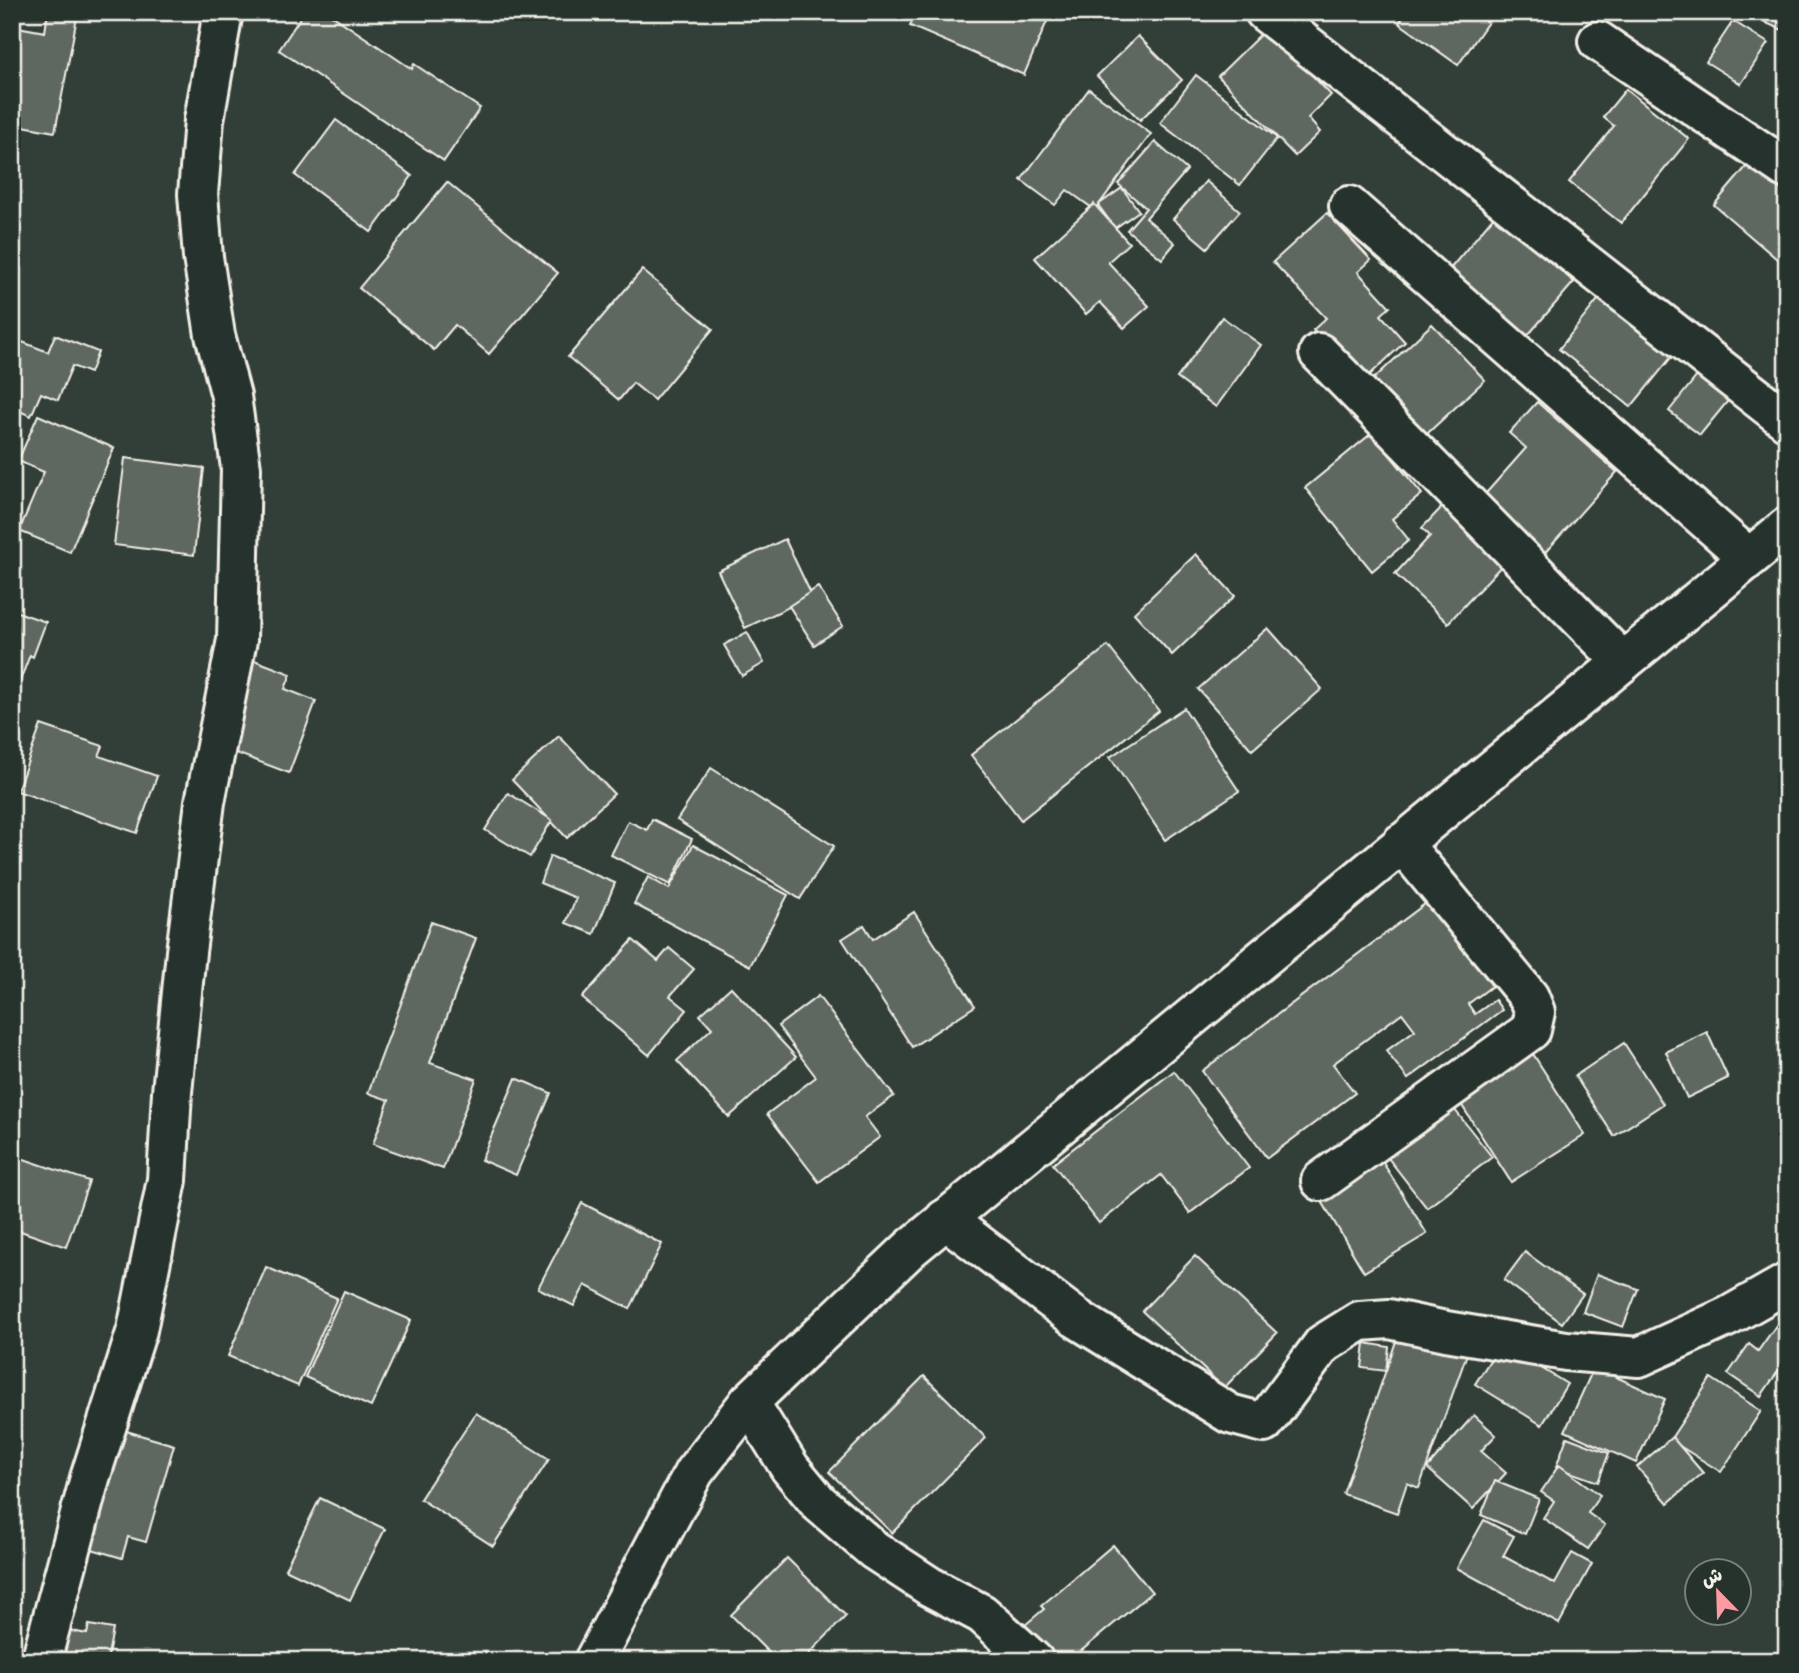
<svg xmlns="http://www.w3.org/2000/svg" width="1799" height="1673" viewBox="0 0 1799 1673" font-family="'Playpen Sans','Playpen Sans Arabic',sans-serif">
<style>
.building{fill:#5f6861;stroke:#f4f1e8;stroke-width:2}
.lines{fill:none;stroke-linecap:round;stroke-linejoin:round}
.street-casing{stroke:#f4f1e8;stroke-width:44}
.secondary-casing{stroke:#f4f1e8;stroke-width:44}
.street{stroke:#26332d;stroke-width:38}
.secondary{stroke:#26332d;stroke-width:38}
</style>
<rect width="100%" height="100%" fill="#323e38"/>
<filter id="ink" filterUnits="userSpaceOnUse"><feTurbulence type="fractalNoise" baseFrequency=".0143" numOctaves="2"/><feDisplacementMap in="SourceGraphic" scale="14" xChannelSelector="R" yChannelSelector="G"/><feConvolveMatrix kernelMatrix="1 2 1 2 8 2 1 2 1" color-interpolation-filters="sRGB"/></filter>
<g filter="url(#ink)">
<g class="building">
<path d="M48 12H78L55 132 12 124V26L45 32Z"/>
<path d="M304 12H327L412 69 414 64 480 108 444 161 279 50Z"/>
<path d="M916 12H1051L1024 75 910 26Z"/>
<path d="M1406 12H1495L1458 65 1399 23Z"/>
<path d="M1752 12H1787V32L1750 16Z"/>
<path d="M1733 21 1768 43 1741 84 1706 62Z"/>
<path d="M1267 28 1331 95 1308 118 1320 132 1295 156 1218 76Z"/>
<path d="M1138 36 1182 80 1140 120 1097 76Z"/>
<path d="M1196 75 1277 138 1240 185 1160 123Z"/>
<path d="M1089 89 1151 134 1095 210 1067 190 1055 205 1021 180Z"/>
<path d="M1626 89 1689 139 1621 223 1569 182 1614 126 1603 117Z"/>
<path d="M336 120 412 176 371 232 295 175Z"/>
<path d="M1155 142 1187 170 1146 218 1175 243 1162 259 1127 230 1146 208 1118 184Z"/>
<path d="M1757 154 1787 181V248L1777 259 1714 205Z"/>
<path d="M1206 181 1240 211 1207 248 1173 219Z"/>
<path d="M447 182 558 273 489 354 455 325 434 350 359 288Z"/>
<path d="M1122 188 1139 211 1115 228 1098 205Z"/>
<path d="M1094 204 1129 243 1108 262 1149 306 1124 328 1100 302 1086 314 1035 258Z"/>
<path d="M1327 213 1371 260 1358 272 1390 307 1381 315 1405 342 1361 383 1313 330 1326 318 1273 262Z"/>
<path d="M1495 215 1574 282 1523 341 1445 275Z"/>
<path d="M642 270 713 329 654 400 633 383 619 400 568 357Z"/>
<path d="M1601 296 1674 354 1631 407 1559 349Z"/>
<path d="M1222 317 1261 345 1216 407 1177 378Z"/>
<path d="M1432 324 1485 380 1417 443 1365 387Z"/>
<path d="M55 335 98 352 90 373 72 366 58 400 41 393 31 416 12 408V338L48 352Z"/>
<path d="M1705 366 1736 391 1700 435 1669 411Z"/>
<path d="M1537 402 1617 472 1542 556 1480 500 1526 448 1509 433Z"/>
<path d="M38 415 114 448 70 552 19 531 44 472 18 461Z"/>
<path d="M1372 433 1422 494 1392 519 1409 540 1372 571 1305 488Z"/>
<path d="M125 458 204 468 194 555 114 545Z"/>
<path d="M1442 507 1504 563 1448 623 1395 574 1430 536 1422 528Z"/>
<path d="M785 539 812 596 745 628 718 571Z"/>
<path d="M1196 554 1235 596 1172 655 1134 613Z"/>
<path d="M818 587 843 626 814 645 789 606Z"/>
<path d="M12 610 46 622 33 657 30 655 18 686 12 684Z"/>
<path d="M1268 628 1322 689 1252 750 1198 689Z"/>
<path d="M747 632 764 663 742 676 724 645Z"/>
<path d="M1108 646 1159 711 1021 820 971 755Z"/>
<path d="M233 652 291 674 285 689 316 701 289 773 199 739Z"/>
<path d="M1184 708 1239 791 1165 840 1110 757Z"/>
<path d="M41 725 103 746 99 756 157 776 137 833 17 791Z"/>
<path d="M559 736 614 794 567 838 512 780Z"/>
<path d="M711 768 834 846 800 899 677 820Z"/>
<path d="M508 793 552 820 530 857 485 830Z"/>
<path d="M652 819 692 839 670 885 611 855 628 821 647 830Z"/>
<path d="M693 845 788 895 750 966 634 904 648 877 669 889Z"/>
<path d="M550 856 615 883 594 934 566 923 576 898 540 883Z"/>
<path d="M1429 901 1492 986 1468 1004 1475 1014 1495 1000 1502 1010 1408 1079 1386 1051 1415 1030 1402 1013 1333 1064 1355 1093 1267 1158 1202 1071Z"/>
<path d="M914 912 975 1006 912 1047 842 939 864 925 873 939Z"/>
<path d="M431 922 476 938 430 1063 476 1079 443 1169 373 1144 389 1100 368 1093Z"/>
<path d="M633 940 658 961 669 948 694 969 670 996 687 1010 649 1055 582 998Z"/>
<path d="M731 987 796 1057 729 1117 677 1061 712 1028 700 1015Z"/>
<path d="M818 996 894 1096 865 1117 880 1137 819 1182 767 1114 816 1077 778 1026Z"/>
<path d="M1707 1032 1728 1078 1687 1098 1666 1052Z"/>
<path d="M1526 1043 1585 1135 1511 1182 1452 1090Z"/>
<path d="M1624 1043 1663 1104 1614 1136 1575 1076Z"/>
<path d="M1174 1071 1249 1168 1190 1213 1161 1175 1099 1223 1053 1164Z"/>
<path d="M516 1078 551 1093 516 1175 481 1160Z"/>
<path d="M1444 1096 1492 1157 1427 1208 1378 1145Z"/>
<path d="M12 1155 89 1181 66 1247 12 1228Z"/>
<path d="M1382 1161 1427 1234 1364 1272 1320 1198Z"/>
<path d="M582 1203 662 1244 630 1309 585 1285 574 1306 538 1288Z"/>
<path d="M1525 1252 1583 1294 1562 1323 1504 1280Z"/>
<path d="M1195 1256 1277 1333 1224 1388 1142 1311Z"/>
<path d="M266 1267 337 1298 298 1386 228 1356Z"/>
<path d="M1597 1274 1638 1289 1623 1327 1583 1312Z"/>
<path d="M344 1291 411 1320 371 1407 305 1377Z"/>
<path d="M1787 1310V1375L1779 1370 1761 1396 1728 1374 1749 1344 1758 1351Z"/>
<path d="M1402 1324 1469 1348 1419 1488 1407 1483 1397 1513 1343 1494Z"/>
<path d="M1365 1343 1389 1347 1386 1371 1362 1368Z"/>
<path d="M1501 1343 1567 1384 1542 1425 1475 1384Z"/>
<path d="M1594 1367 1665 1399 1636 1463 1565 1431Z"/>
<path d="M924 1376 986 1438 892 1533 829 1472Z"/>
<path d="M1711 1378 1761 1411 1721 1472 1670 1440Z"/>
<path d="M476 1413 549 1459 493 1546 420 1499Z"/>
<path d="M1474 1415 1496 1435 1481 1451 1506 1473 1473 1509 1427 1468Z"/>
<path d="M99 1423 174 1445 146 1542 128 1537 122 1558 65 1541Z"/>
<path d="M1567 1437 1609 1453 1598 1482 1556 1467Z"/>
<path d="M1672 1437 1703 1473 1668 1503 1637 1467Z"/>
<path d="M1559 1465 1600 1495 1588 1513 1605 1525 1588 1549 1543 1518 1554 1501 1541 1492Z"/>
<path d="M1495 1481 1539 1499 1525 1534 1481 1515Z"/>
<path d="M320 1498 385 1529 350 1600 285 1569Z"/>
<path d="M1484 1520 1514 1536 1503 1556 1555 1584 1572 1553 1592 1564 1559 1624 1457 1568Z"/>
<path d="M1113 1545 1152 1592 1069 1661H1055L1025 1625 1044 1609 1041 1606Z"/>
<path d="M787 1558 846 1616 802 1661H777L731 1615Z"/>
<path d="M37 1624 87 1634 89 1625 113 1629 107 1661H30Z"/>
</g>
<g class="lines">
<g class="street-casing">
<g id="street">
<path d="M1265 12 1787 421"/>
<path d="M1598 41 1787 169"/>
<path d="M1349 206 1749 558"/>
<path d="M1319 353 1623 662"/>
<path d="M1321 1181 1531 1030 1535 1012 1529 997 1402 843"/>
<path d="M945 1219 1076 1318 1230 1414 1264 1423 1323 1344 1360 1321 1389 1319 1446 1331 1566 1351 1639 1357 1729 1316 1787 1283"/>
<path d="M749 1402 790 1468 819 1503 874 1550 929 1586 982 1614 1034 1661"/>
<path d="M41 1661 90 1478 137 1330 167 1180 172 1092 186 952 205 802 237 640 241 468 231 396 215 335 203 257 198 194 204 120 223 12"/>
</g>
</g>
<g class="secondary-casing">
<path id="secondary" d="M594 1661 694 1472 749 1402 911 1248 1787 527"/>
</g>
<use href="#street" class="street"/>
<use href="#secondary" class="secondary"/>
</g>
</g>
<rect width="1799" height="1673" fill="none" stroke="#26332d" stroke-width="42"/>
<rect x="21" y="21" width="1757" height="1631" fill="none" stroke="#f4f1e8" stroke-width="2.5" filter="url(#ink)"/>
<g transform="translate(1718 1592) rotate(337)"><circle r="33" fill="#26332d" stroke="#787f78" stroke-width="2"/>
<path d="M0-5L12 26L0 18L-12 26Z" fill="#ff9aa2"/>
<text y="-10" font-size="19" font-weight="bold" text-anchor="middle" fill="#f4f1e8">ش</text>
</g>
</svg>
